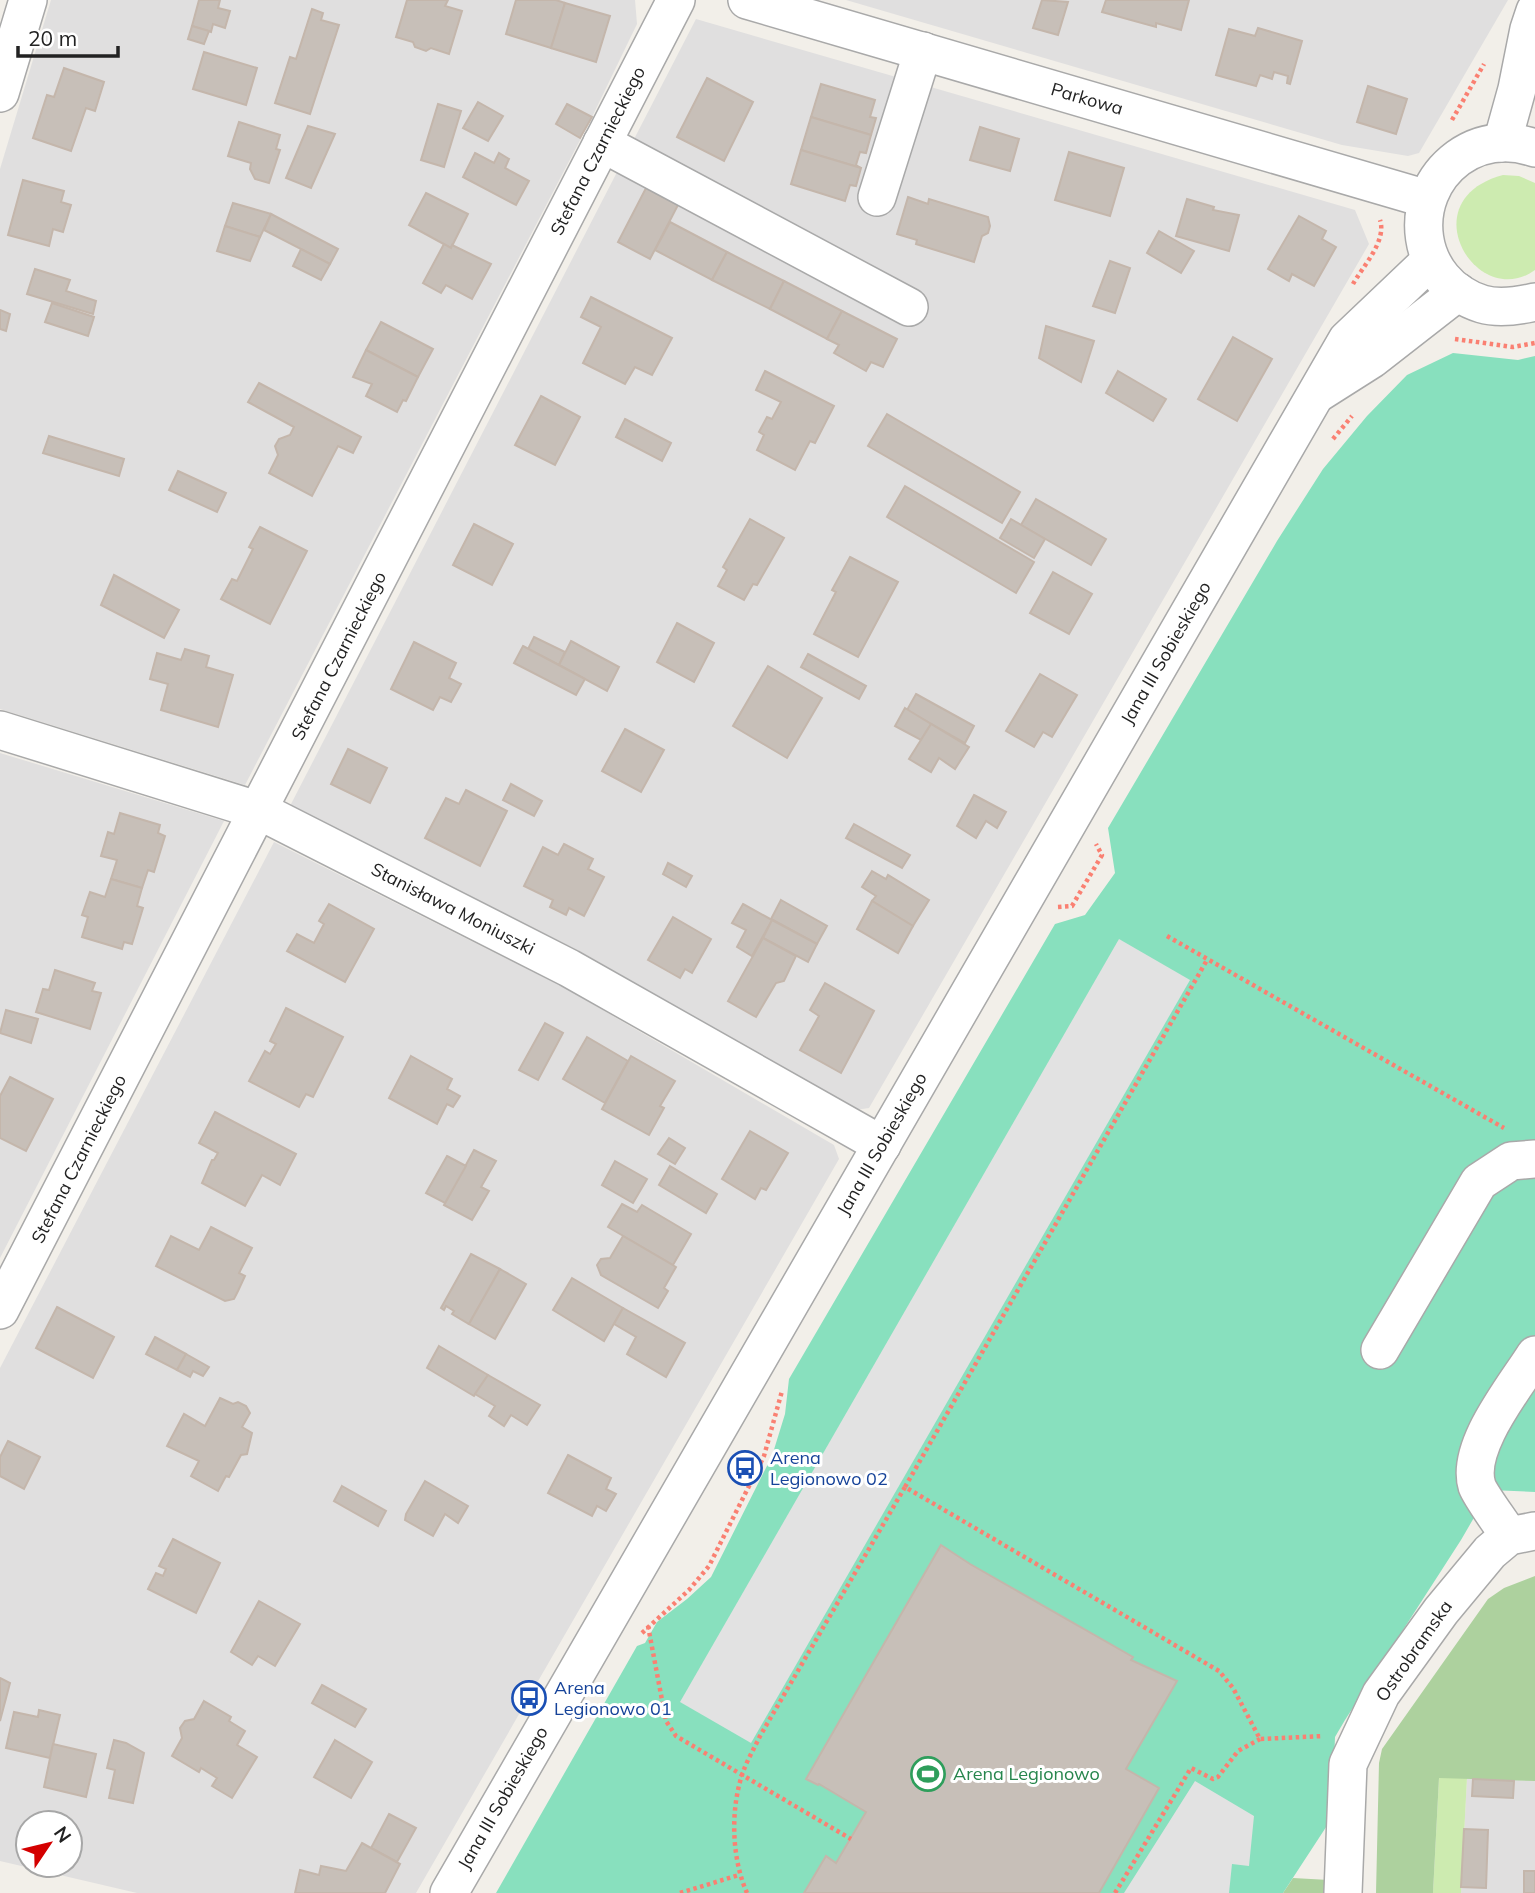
<svg xmlns="http://www.w3.org/2000/svg" width="1535" height="1893" viewBox="0 0 1535 1893" font-family="Mulish,sans-serif">
<style>
.residential{fill:#e0dfdf;fill-rule:evenodd}
.grass{fill:#cdebb0}
.forest{fill:#add19e}
.pitch{fill:#88e0be}
.parking{fill:#e2e2e2}
.building{fill:#c7bfb8;stroke:#c4b6ab;stroke-width:2}
.lines{fill:none;stroke-linecap:round;stroke-linejoin:round}
.minor-casing{stroke:#a9a9a9;stroke-width:40}
.path{stroke:#fa8072;stroke-width:4.5;stroke-dasharray:3.5 3.5;stroke-linecap:butt}
.minor{stroke:#fff;stroke-width:37}
.labels{text-anchor:middle;stroke-width:6;stroke-linejoin:round;paint-order:stroke}
.street-label{font-size:18px;fill:#222;stroke:#fff}
.transit-label{font-size:18px;fill:#164399;stroke:#fff;text-anchor:start}
.leisure-label{font-size:18px;fill:#27864d;stroke:#fff;text-anchor:start}
</style>
<rect width="100%" height="100%" fill="#f2efe9"/>
<g class="residential">
<path d="M51 0H635L637 24 592 117 245 785 0 709V169Z"/>
<path d="M846 0H1508L1419 153 1408 156 1342 145Z"/>
<path d="M696 19 1355 210 1369 244 869 1108 855 1110 585 954 290 806Z"/>
<path d="M0 753 224 821 0 1258Z"/>
<path d="M274 842 565 988 834 1145 839 1159 416 1893H137L0 1861V1368ZM28 1823H70V1865H28Z"/>
<path d="M1467 1778 1535 1781V1893H1461Z"/>
</g>
<g class="grass">
<path d="M1503 175 1519 176 1535 183V270C1477 312 1409 200 1503 175Z"/>
<path d="M1439 1778H1467L1461 1893H1433Z"/>
</g>
<g class="forest">
<path d="M1535 1576V1781L1439 1778 1433 1893H1376L1379 1763 1382 1749 1488 1599 1504 1588Z"/>
<path d="M1293 1878 1329 1880 1328 1893H1283Z"/>
</g>
<path class="pitch" d="M1453 353 1518 360 1535 356V1492L1490 1490 1461 1540 1345 1720 1335 1737 1332 1818 1283 1893H496L637 1646 645 1643 657 1622 687 1599 711 1577 772 1456 785 1414 789 1379 1055 924 1085 915 1115 873 1108 828 1277 541 1323 469 1367 416 1407 375Z"/>
<g class="parking">
<path d="M1119 939 1190 980 751 1743 680 1702Z"/>
<path d="M1195 1781 1254 1816 1249 1866 1232 1864 1229 1893H1124Z"/>
</g>
<g class="building">
<path d="M199 0H220L218 8 230 11 225 28 213 24 211 32 192 26Z"/>
<path d="M407 0H448L445 6 462 11 449 54 431 48 426 51 415 47 413 42 396 37Z"/>
<path d="M516 0H556L565 3 551 48 506 34Z"/>
<path d="M1042 0 1068 2 1058 35 1033 28Z"/>
<path d="M1106 0H1189L1181 30 1156 23V27L1102 12Z"/>
<path d="M565 3 610 16 596 62 551 48Z"/>
<path d="M312 9 323 13 321 20 339 25 310 114 275 103 290 57 296 59Z"/>
<path d="M192 26 209 31 204 44 188 39Z"/>
<path d="M1258 28 1302 41 1290 84 1287 83 1288 76 1274 72 1272 79 1260 75 1256 86 1216 75 1229 29 1255 36Z"/>
<path d="M204 52 257 68 246 105 193 89Z"/>
<path d="M64 68 104 82 95 111 86 108 71 151 33 138 47 95 54 97Z"/>
<path d="M707 78 753 102 724 161 677 137Z"/>
<path d="M821 84 875 100 870 117 876 118 871 135 811 117Z"/>
<path d="M1368 86 1407 99 1396 134 1357 122Z"/>
<path d="M478 102 503 116 488 141 463 128Z"/>
<path d="M438 104 461 111 444 167 421 160Z"/>
<path d="M567 104 592 117 580 138 556 124Z"/>
<path d="M811 117 871 135 866 153 860 152 856 165 861 168 801 150Z"/>
<path d="M239 122 280 135 276 149 280 150 269 183 255 179 250 169 251 163 228 156Z"/>
<path d="M308 126 335 134 311 188 286 178Z"/>
<path d="M980 127 1019 139 1010 171 970 160Z"/>
<path d="M801 150 861 168 856 186 850 185 845 201 791 184Z"/>
<path d="M1069 152 1124 168 1110 216 1055 200Z"/>
<path d="M475 153 494 163 499 153 509 159 505 168 529 181 516 205 463 177Z"/>
<path d="M23 180 64 191 61 202 71 205 63 232 53 229 49 246 8 235Z"/>
<path d="M646 188 678 205 650 259 618 242Z"/>
<path d="M426 193 468 214 451 248 409 225Z"/>
<path d="M908 197 928 204 929 199 988 217 990 226 988 233 982 236 974 262 916 244 917 240 897 234Z"/>
<path d="M1187 199 1214 207 1213 210 1239 215 1229 251 1176 236Z"/>
<path d="M233 203 271 214 260 237 225 226Z"/>
<path d="M271 214 338 249 330 264 264 230Z"/>
<path d="M1299 216 1326 231 1322 239 1336 247 1314 286 1292 274 1289 281 1268 269Z"/>
<path d="M670 222 727 252 712 280 655 250Z"/>
<path d="M225 226 260 237 250 261 217 251Z"/>
<path d="M1159 231 1194 251 1181 273 1147 253Z"/>
<path d="M444 244 451 248 452 245 491 264 472 299 446 285 441 293 423 283Z"/>
<path d="M301 249 330 264 321 280 293 266Z"/>
<path d="M727 252 784 281 770 309 712 280Z"/>
<path d="M1110 261 1130 268 1115 313 1093 306Z"/>
<path d="M35 269 70 280 66 291 96 301 93 314 27 294Z"/>
<path d="M784 281 842 311 827 339 770 309Z"/>
<path d="M591 297 672 338 652 375 635 367 625 384 583 363 601 327 581 317Z"/>
<path d="M52 303 94 317 88 336 45 322Z"/>
<path d="M0 310 10 314 6 331 0 329Z"/>
<path d="M842 311 897 339 883 367 871 362 866 371 834 353 839 345 827 339Z"/>
<path d="M381 322 433 349 418 377 366 350Z"/>
<path d="M1046 326 1094 341 1081 382 1039 358Z"/>
<path d="M1233 337 1272 359 1237 421 1198 399Z"/>
<path d="M366 350 418 377 406 401 403 400 397 412 366 396 372 384 353 377Z"/>
<path d="M765 371 834 406 815 443 810 441 795 470 757 450 764 435 759 432 767 417 772 419 781 402 756 390Z"/>
<path d="M1118 371 1166 399 1153 421 1106 393Z"/>
<path d="M259 383 361 437 353 453 338 446 312 496 269 473 278 455 275 446 279 439 290 435 294 427 248 402Z"/>
<path d="M541 396 580 417 555 465 515 445Z"/>
<path d="M887 414 1020 492 1002 523 868 446Z"/>
<path d="M625 419 671 443 662 461 616 437Z"/>
<path d="M49 436 124 459 119 476 43 453Z"/>
<path d="M178 471 226 493 217 512 169 490Z"/>
<path d="M905 486 1034 562 1016 593 887 517Z"/>
<path d="M1036 499 1106 539 1091 565 1021 525Z"/>
<path d="M750 519 784 538 757 585 753 584 744 600 718 586 727 570 723 567Z"/>
<path d="M1011 519 1045 539 1034 558 1000 538Z"/>
<path d="M474 524 513 544 492 585 453 565Z"/>
<path d="M260 527 307 551 270 624 221 599 232 579 237 581 253 549 249 547Z"/>
<path d="M850 557 898 582 858 657 814 634 836 592 832 590Z"/>
<path d="M1053 572 1092 594 1069 634 1030 613Z"/>
<path d="M114 575 179 610 164 638 101 605Z"/>
<path d="M677 623 714 643 694 682 657 662Z"/>
<path d="M534 637 565 652 559 665 528 649Z"/>
<path d="M571 641 619 667 607 691 559 665Z"/>
<path d="M414 642 456 663 449 678 461 684 451 702 440 697 433 710 391 689Z"/>
<path d="M523 646 585 679 576 695 514 663Z"/>
<path d="M185 649 209 656 206 667 233 675 218 727 161 710 168 684 150 679 157 653 181 660Z"/>
<path d="M808 654 866 686 859 699 801 667Z"/>
<path d="M768 666 822 698 787 758 733 726Z"/>
<path d="M1040 674 1077 695 1052 737 1043 732 1034 747 1006 731Z"/>
<path d="M916 694 974 726 965 743 907 710Z"/>
<path d="M905 708 931 724 921 740 895 726Z"/>
<path d="M931 724 969 747 955 769 939 758 931 772 909 759Z"/>
<path d="M625 729 664 750 641 792 602 771Z"/>
<path d="M348 749 387 768 370 803 331 784Z"/>
<path d="M511 784 542 801 534 816 503 800Z"/>
<path d="M466 790 507 811 480 866 425 838 446 798 459 804Z"/>
<path d="M974 795 1006 812 997 828 986 821 976 838 957 826Z"/>
<path d="M120 813 160 825 158 833 165 836 154 872 148 870 142 888 111 879 117 860 101 856 108 832 114 834Z"/>
<path d="M854 824 910 855 902 868 846 838Z"/>
<path d="M564 844 593 859 588 869 604 877 584 916 569 908 566 915 550 907 553 900 524 886 543 847 558 855Z"/>
<path d="M668 863 692 876 686 887 663 874Z"/>
<path d="M872 871 886 879 888 875 929 900 913 926 872 901 876 896 862 887Z"/>
<path d="M111 879 142 888 137 906 143 908 132 944 124 942 122 949 82 937 88 917 82 915 90 892 105 897Z"/>
<path d="M781 900 827 926 817 944 771 919Z"/>
<path d="M872 901 913 926 898 953 857 929Z"/>
<path d="M329 904 374 929 345 982 287 951 297 934 314 943 324 924 319 921Z"/>
<path d="M743 904 772 920 752 956 737 947 746 930 732 923Z"/>
<path d="M673 917 711 939 692 973 685 969 680 978 648 960Z"/>
<path d="M772 920 817 944 808 962 763 938Z"/>
<path d="M763 938 796 956 784 981 776 983 756 1017 728 1001Z"/>
<path d="M55 970 95 983 92 991 101 993 90 1029 36 1012 43 989 49 990Z"/>
<path d="M825 983 874 1011 841 1073 800 1050 819 1016 810 1010Z"/>
<path d="M286 1008 343 1037 313 1097 306 1094 299 1107 249 1081 265 1051 270 1054 276 1044 270 1041Z"/>
<path d="M6 1010 38 1019 31 1043 0 1033Z"/>
<path d="M545 1023 563 1033 538 1080 519 1070Z"/>
<path d="M587 1037 628 1061 605 1103 563 1079Z"/>
<path d="M411 1056 452 1079 447 1089 460 1096 453 1107 447 1104 437 1124 389 1098Z"/>
<path d="M631 1056 675 1081 660 1106 664 1108 649 1135 602 1109Z"/>
<path d="M10 1077 53 1099 26 1151 0 1138V1096Z"/>
<path d="M215 1112 296 1154 280 1185 262 1175 245 1206 202 1183 212 1160H214L218 1153 199 1143Z"/>
<path d="M750 1131 788 1153 766 1190 761 1188 755 1199 722 1179Z"/>
<path d="M669 1138 685 1148 675 1164 658 1154Z"/>
<path d="M474 1150 496 1161 481 1187 489 1191 472 1220 444 1205Z"/>
<path d="M447 1156 466 1166 445 1203 426 1193Z"/>
<path d="M615 1161 647 1179 633 1203 602 1185Z"/>
<path d="M670 1166 717 1194 706 1213 659 1185Z"/>
<path d="M622 1204 637 1212 642 1205 691 1234 673 1265 608 1227Z"/>
<path d="M211 1227 252 1248 239 1273 245 1276 238 1291 234 1299 225 1301 156 1266 171 1236 199 1250Z"/>
<path d="M623 1236 676 1267 664 1288 668 1291 658 1308 601 1275 597 1265 601 1259 610 1258Z"/>
<path d="M471 1254 500 1269 469 1324 452 1314 454 1311 446 1306 444 1310 441 1308Z"/>
<path d="M500 1269 526 1284 495 1339 469 1324Z"/>
<path d="M572 1278 623 1308 604 1341 553 1310Z"/>
<path d="M57 1307 114 1337 93 1378 36 1348Z"/>
<path d="M623 1308 685 1343 666 1377 627 1354 636 1337 614 1324Z"/>
<path d="M155 1337 186 1354 177 1370 146 1354Z"/>
<path d="M439 1346 488 1375 474 1396 427 1368Z"/>
<path d="M186 1354 209 1367 203 1376 193 1371 190 1377 177 1370Z"/>
<path d="M488 1375 540 1405 527 1425 511 1415 504 1426 489 1416 495 1406 475 1394Z"/>
<path d="M220 1398 233 1404 238 1402 246 1406 250 1413 242 1427 252 1433 247 1454 241 1455 229 1477 226 1476 218 1491 191 1476 199 1461 167 1446 184 1414 205 1426Z"/>
<path d="M8 1441 40 1457 24 1489 0 1476V1457Z"/>
<path d="M568 1455 611 1478 606 1489 616 1494 606 1511 597 1506 592 1516 548 1493Z"/>
<path d="M425 1481 468 1506 458 1523 445 1514 433 1536 405 1520 406 1514Z"/>
<path d="M342 1486 386 1511 378 1526 334 1501Z"/>
<path d="M173 1539 220 1563 196 1613 148 1589 156 1573 163 1576 166 1569 159 1566Z"/>
<path d="M941 1545 970 1564 1133 1657 1131 1660 1177 1681 1126 1769 1159 1788 1099 1893H804L826 1856 836 1863 866 1812 819 1784 818 1785 806 1779Z"/>
<path d="M259 1601 300 1624 275 1666 258 1656 252 1665 231 1652Z"/>
<path d="M0 1678 10 1683 0 1721Z"/>
<path d="M322 1685 366 1709 355 1727 312 1703Z"/>
<path d="M204 1701 231 1717 229 1721 245 1731 237 1745 257 1757 232 1798 212 1786 217 1778 201 1768 199 1772 172 1756 182 1738 180 1728 185 1721 194 1719Z"/>
<path d="M39 1710 60 1715 50 1758 6 1748 14 1712 38 1717Z"/>
<path d="M114 1740 126 1743 144 1753 133 1803 109 1798 115 1770 107 1768Z"/>
<path d="M335 1740 372 1762 351 1798 314 1777Z"/>
<path d="M53 1744 96 1754 86 1797 44 1787Z"/>
<path d="M1473 1779 1514 1781 1513 1798 1472 1796Z"/>
<path d="M389 1814 416 1828 397 1862 371 1848Z"/>
<path d="M1464 1829 1488 1830 1486 1888 1461 1887Z"/>
<path d="M362 1843 400 1864 385 1893H295L300 1870 319 1875 321 1866 346 1871Z"/>
<rect x="1524" y="1871" width="11" height="22"/>
</g>
<g class="lines">
<g class="minor-casing">
<g id="minor">
<path d="M747 0 1427 199"/>
<path d="M0 93 28 0"/>
<path d="M602 143 909 307"/>
<path d="M1502 143 1517 89 1529 29 1535 11"/>
<path d="M1535 148C1508 139 1482 141 1458 158 1404 198 1415 283 1482 304 1499 309 1518 306 1535 302"/>
<path d="M877 197 923 51"/>
<path d="M1320 392 1372 359 1458 292"/>
<path d="M0 730 260 811 569 968 882 1145"/>
<path d="M0 1310 676 0"/>
<path d="M1380 1350 1479 1182 1511 1161 1535 1159"/>
<path d="M1509 1536C1502 1524 1481 1497 1477 1486 1465 1447 1515 1387 1535 1355"/>
<path d="M449 1893 1347 340 1430 261"/>
<path d="M1343 1893 1348 1764 1381 1694 1441 1611 1490 1552 1509 1536 1535 1531"/>
</g>
</g>
<g class="path">
<path d="M1452 120 1484 64"/>
<path d="M1353 284C1363 266 1387 241 1380 220"/>
<path d="M1455 339 1513 347 1535 343"/>
<path d="M1333 439 1352 416"/>
<path d="M1058 907 1072 906 1102 855 1096 844"/>
<path d="M1167 936 1504 1128"/>
<path d="M905 1487 1207 960"/>
<path d="M648 1626 666 1721 676 1736 851 1839"/>
<path d="M642 1633 689 1590 709 1566 764 1456 782 1391"/>
<path d="M680 1893 739 1875"/>
<path d="M747 1893C732 1859 730 1812 742 1775 746 1762 754 1749 760 1736L905 1487 1219 1671 1233 1688 1260 1739 1323 1736"/>
<path d="M1115 1893 1191 1768 1213 1779 1218 1777 1238 1751 1260 1739"/>
</g>
<use href="#minor" class="minor"/>
</g>
<defs>
<g id="bus-ring" transform="scale(1.75)"><circle r="9.5" fill="#fff" stroke="#1a4fb4" stroke-width="1.5"/><path d="M-5-6H5V4H4V6H2V4H-2V6H-4V4H-5ZM-3.5-4V0h7V-4ZM-3.5 1.2v1.5H-2V1.2ZM2 1.2v1.5H3.5V1.2Z" fill="#1a4fb4"/></g>
<g id="stadium-ring" transform="scale(1.75)"><circle r="9.5" fill="#fff" stroke="#2e9e5b" stroke-width="1.5"/><path d="M0-5a6.5 5 0 1 0 0 10a6.5 5 0 1 0 0-10ZM-3.5-1.8h7v3.6h-7Z" fill="#2e9e5b"/></g>
</defs>
<g fill-rule="evenodd">
<use href="#bus-ring" x="745" y="1468"/>
<use href="#bus-ring" x="529" y="1698"/>
<use href="#stadium-ring" x="928" y="1774"/>
</g>
<g class="labels">
<g class="street-label">
<text transform="translate(1087 99) rotate(16)" y="6">Parkowa</text>
<text transform="translate(598 151) rotate(-63)" y="6">Stefana Czarnieckiego</text>
<text transform="translate(1166 653) rotate(-60)" y="6">Jana III Sobieskiego</text>
<text transform="translate(339 656) rotate(-63)" y="6">Stefana Czarnieckiego</text>
<text transform="translate(453 909) rotate(27)" y="6">Stanisława Moniuszki</text>
<text transform="translate(882 1144) rotate(-60)" y="6">Jana III Sobieskiego</text>
<text transform="translate(79 1159) rotate(-63)" y="6">Stefana Czarnieckiego</text>
<text transform="translate(1414 1651) rotate(-55)" y="6">Ostrobramska</text>
<text transform="translate(503 1798) rotate(-60)" y="6">Jana III Sobieskiego</text>
</g>
<g class="transit-label">
<text x="770" y="1464">Arena<tspan x="770" dy="21">Legionowo 02</tspan></text>
<text x="554" y="1694">Arena<tspan x="554" dy="21">Legionowo 01</tspan></text>
</g>
<g class="leisure-label">
<text x="953" y="1780">Arena Legionowo</text>
</g>
</g>
<g transform="translate(49 1844) rotate(55)"><circle r="33" fill="#ffffff" stroke="#a7a7a7" stroke-width="2"/>
<path d="M0-5L12 26L0 18L-12 26Z" fill="#d40000"/>
<text y="-10" font-size="19" font-weight="bold" text-anchor="middle" fill="#222222">N</text>
</g>
<path d="M18 46v10h100v-10" fill="none" stroke="#222222" stroke-width="3.5"/>
<text x="28" y="46" font-size="21" fill="#222222" stroke="#ffffff" stroke-width="5" paint-order="stroke">20 m</text>
</svg>
